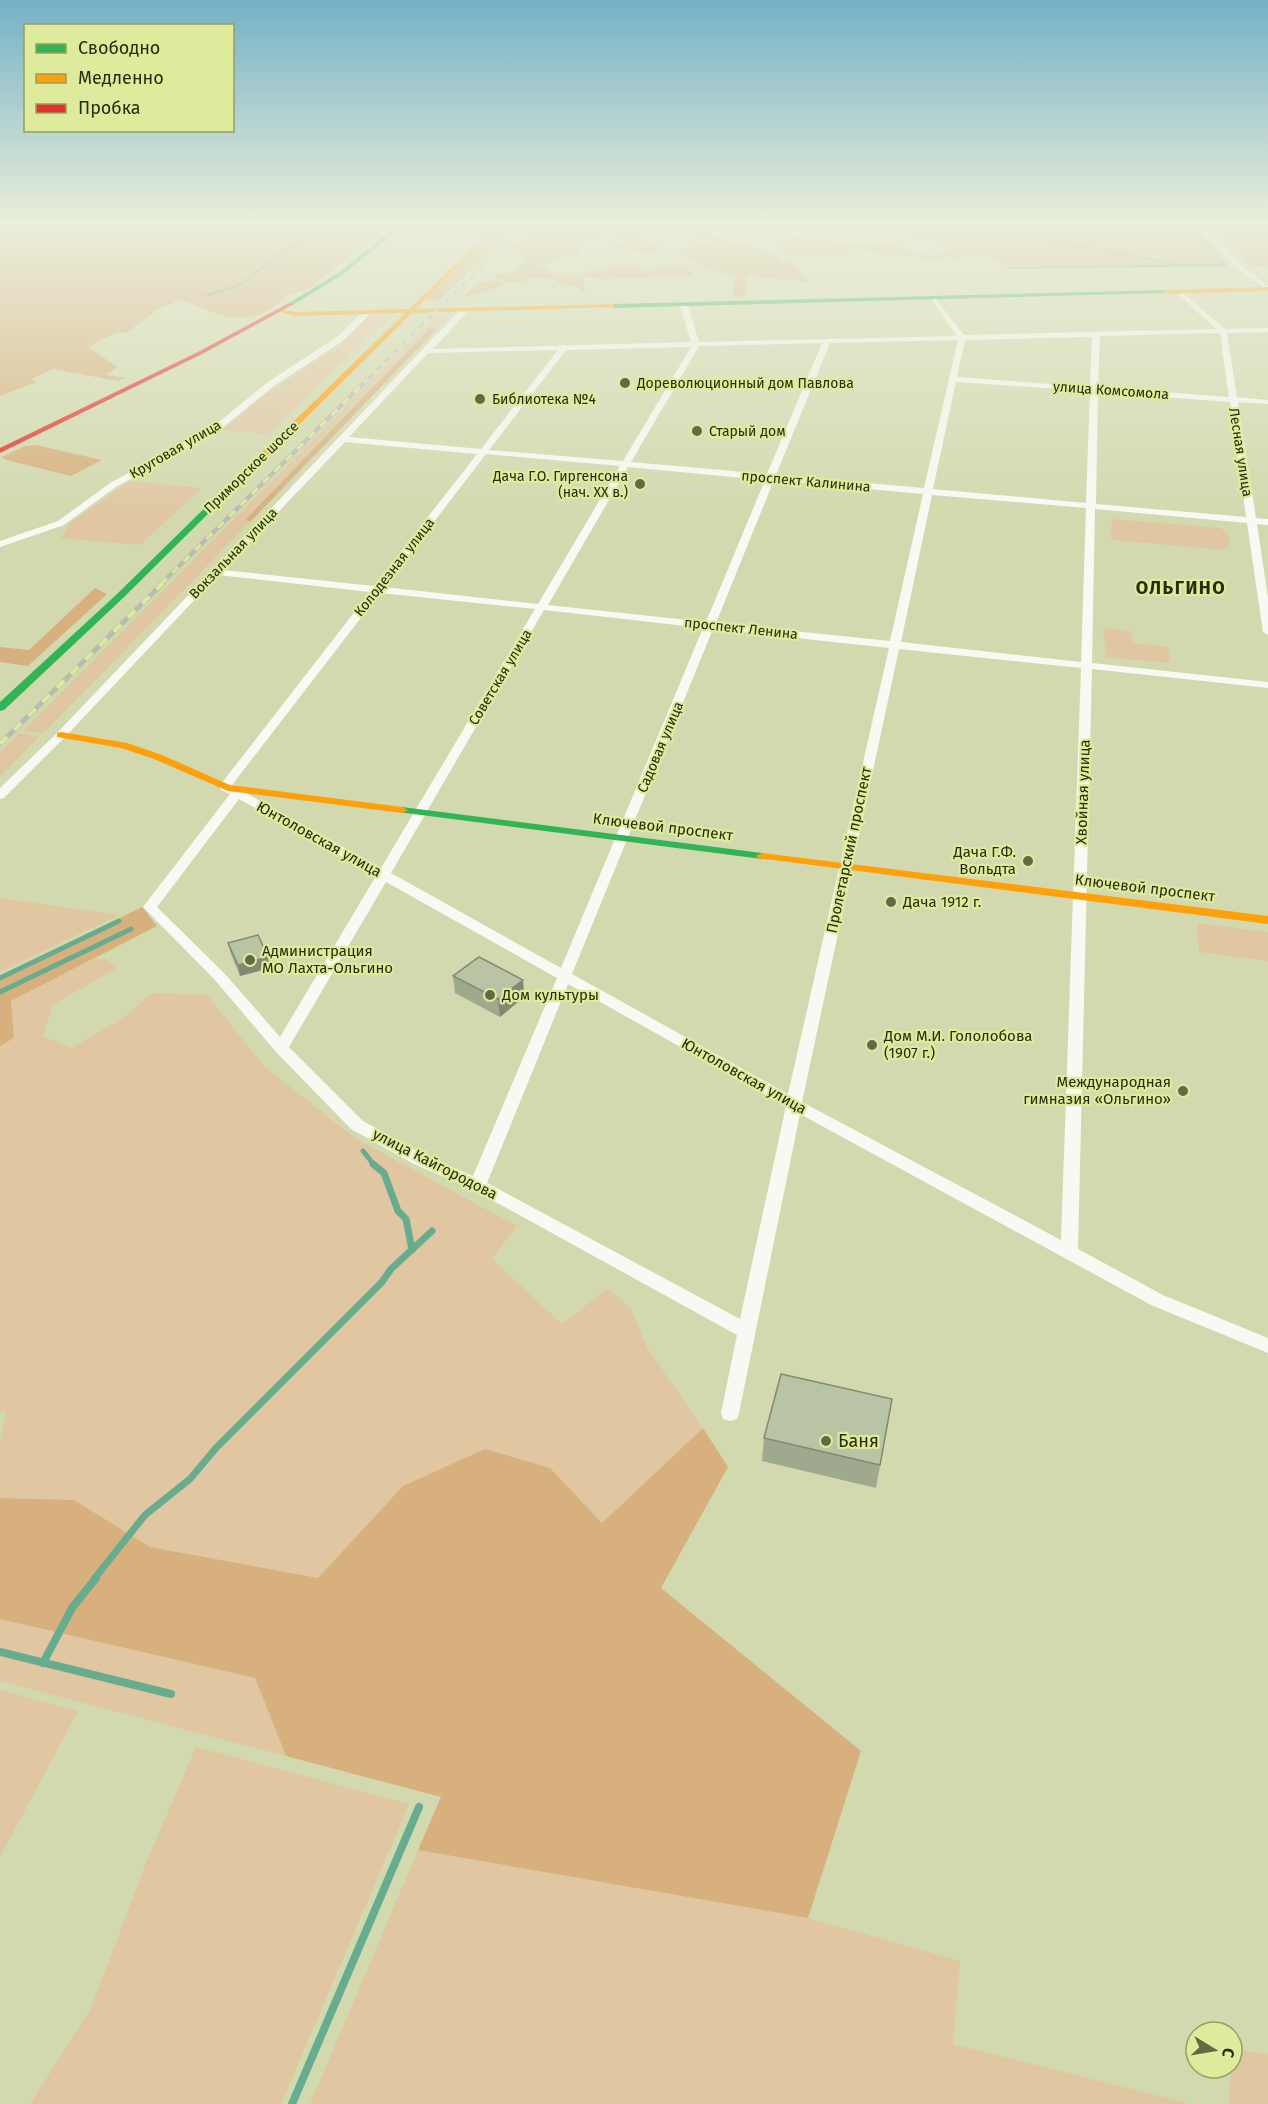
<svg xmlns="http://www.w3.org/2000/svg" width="1268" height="2104" viewBox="0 0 1268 2104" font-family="'Fira Sans',sans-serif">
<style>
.green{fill:#e0c7a2}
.forest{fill:#d7b07e}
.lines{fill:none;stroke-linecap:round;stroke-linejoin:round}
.stream-far3{stroke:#68ac90;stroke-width:2}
.stream-far2{stroke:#68ac90;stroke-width:5}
.stream-far1{stroke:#68ac90;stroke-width:7}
.stream{stroke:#68ac90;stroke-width:8}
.street{fill:#f8f9f3;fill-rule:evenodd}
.fast{fill:#30b455;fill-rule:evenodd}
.slow{fill:#ff9f0a;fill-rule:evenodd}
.jam{fill:#e5322d;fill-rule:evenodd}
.rail-far2-casing{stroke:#b9bbb0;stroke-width:3}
.rail-far1-casing{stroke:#b9bbb0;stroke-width:4.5}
.rail-casing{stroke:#b9bbb0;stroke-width:5}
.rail-far2{stroke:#deeb9c;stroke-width:2;stroke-dasharray:6;stroke-linecap:butt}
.rail-far1{stroke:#deeb9c;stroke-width:3;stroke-dasharray:8;stroke-linecap:butt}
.rail{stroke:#deeb9c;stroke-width:4;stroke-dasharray:10;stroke-linecap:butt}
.wall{fill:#9fa98d}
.shaded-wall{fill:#828973}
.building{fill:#b9c4a4;stroke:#828973;stroke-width:1.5}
.poi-dot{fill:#646945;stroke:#deeb9c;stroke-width:2}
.labels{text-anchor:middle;stroke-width:4.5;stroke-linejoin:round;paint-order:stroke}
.far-poi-label{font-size:14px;fill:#282c0c;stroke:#deeb9c;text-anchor:start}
.far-street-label{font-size:14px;fill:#282c0c;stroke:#deeb9c}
.street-label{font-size:15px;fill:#282c0c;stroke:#deeb9c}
.poi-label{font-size:15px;fill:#282c0c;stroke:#deeb9c;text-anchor:start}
.far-district-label{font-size:18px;font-weight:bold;letter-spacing:1.5px;fill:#282c0c;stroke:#deeb9c}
.near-poi-label{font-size:18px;fill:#282c0c;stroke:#deeb9c;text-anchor:start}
</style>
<rect width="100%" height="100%" fill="#d2d9ae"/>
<g class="green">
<path d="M383 314 389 318 268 434 223 430 268 392 342 343 369 315Z"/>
<path d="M446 316 449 317 438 328 429 329 246 519 250 522 44 733 23 731 430 322 436 317Z"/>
<path d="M130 481 202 488 140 545 61 538 69 524Z"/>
<path d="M1112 519 1220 528 1227 532 1230 547 1224 550 1113 540 1111 537Z"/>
<path d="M1103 628 1131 631 1133 643 1168 647 1171 661 1167 663 1106 657Z"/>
<path d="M19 733 40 736 0 777V752Z"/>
<path d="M0 898 119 915 0 972Z"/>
<path d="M1197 923 1268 932V961L1199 952Z"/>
<path d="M96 958 107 960 117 968 53 1005 42 1036 72 1048 126 1016 151 993 207 995 264 1066 355 1138 517 1226 492 1259 562 1324 608 1288 631 1309 648 1349 703 1428 602 1523 550 1468 403 1486 318 1578 149 1547 74 1500 0 1498V1443L6 1412 0 1411V1046L14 1038 11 1001Z"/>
<path d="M0 1619 255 1678 286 1756 0 1681Z"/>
<path d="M0 1690 78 1711 0 1857Z"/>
<path d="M196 1747 409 1804 281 2104H30L91 2008 146 1863Z"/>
<path d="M418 1850 808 1918 960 1961 953 2044 1190 2104H310Z"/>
<path d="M1232 2049 1268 2054V2104H1229Z"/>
</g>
<g class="forest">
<path d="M6 223H391L305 291C285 292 287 298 273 307 238 330 213 311 180 300L159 309 126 333 117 332 88 347 117 367 106 375 127 378 117 381 53 369 31 379 37 382 0 396V224Z"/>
<path d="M506 223H520L439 301 426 299Z"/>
<path d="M541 223H618L643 234 640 239 665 249C647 257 631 251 613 245L626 241 607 234 574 242 581 254 558 258 541 266 555 275 581 277 586 287 583 292 580 288 561 284 553 279 529 278 525 283 501 281 505 285 463 298 478 282 498 280 493 274 516 273 520 265 530 261 519 254V251L511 250Z"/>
<path d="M827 223H1189L1226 265 1009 268 987 257 972 254 959 259 948 256 934 260 855 250C835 261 807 256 785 254L778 245 790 237 890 246 933 256 965 244 877 230 870 235Z"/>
<path d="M1211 223H1268V266H1250Z"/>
<path d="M699 231 778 256 781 260 793 264 810 282 747 276 744 297 732 296 736 276C715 273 694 265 677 251L711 242 690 232Z"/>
<path d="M626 264C632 266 639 269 645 269 666 271 673 256 696 276L603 279 583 276 585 273Z"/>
<path d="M438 328 250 522 246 519 429 329Z"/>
<path d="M36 445 102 460 71 476 6 460 2 457 25 446Z"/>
<path d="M95 588 107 594 28 666 0 662V647L29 650Z"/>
<path d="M142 907 157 926 11 1001 14 1038 0 1046V977Z"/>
<path d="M703 1428 728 1467 661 1588 861 1751 808 1918 418 1850 441 1797 286 1756 255 1678 0 1619V1498L74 1500 150 1547 318 1578 403 1486 485 1449 550 1468 602 1523Z"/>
</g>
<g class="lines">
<g class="stream-far3">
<path d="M950 223 1027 236 1072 223"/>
<path d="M1189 223 1226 265"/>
<path d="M1027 236 1175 264"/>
<path d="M1009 268 1226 265"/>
<path d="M210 296 207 295 238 286 321 223"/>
</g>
<g class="stream-far2">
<path d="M0 978 119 921"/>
<path d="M0 992 131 929"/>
<path d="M363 1151 375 1166"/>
</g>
<g class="stream-far1">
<path d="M373 1164 384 1173 398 1211 406 1219 412 1250"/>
<path d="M94 1579 145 1515 190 1479 216 1448 382 1282 391 1269 432 1231"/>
</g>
<g class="stream">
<path d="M0 1652 171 1694"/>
<path d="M43 1663 72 1608 96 1578"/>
<path d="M292 2104 419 1807"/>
</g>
<g class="street">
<path d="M1198 223H1204L1240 265 1268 286V291L1236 267Z"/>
<path d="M1178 289 1225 329 1268 328V332L1227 333 1237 397 1268 400V404L1238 402 1256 518 1268 519V525L1257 524 1268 598V635L1263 632 1247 523 1095 509 1092 663 1268 682V688L1092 669 1078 1249 1163 1295 1268 1338V1353L1151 1305 800 1114 739 1413 737 1419 730 1421 723 1419 721 1413 737 1335 472 1189 414 1164 351 1129 276 1052 215 980 143 907 230 794 221 790V784L370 592 218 575 65 737 4 798 0 799V788L57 733 462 308 469 310 433 349 691 342 679 303 683 301 687 303 699 342 957 336 929 296 932 294 964 335 1216 329 1176 292ZM1220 333 1229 397 1098 387 1100 336ZM1092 337 1090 387 957 377 965 340ZM958 340 924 488 776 475 830 343ZM822 343 767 474 631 462 699 346ZM691 347 623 461 489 450 566 350ZM558 350 481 449 349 437 428 353ZM956 382 1090 391 1086 503 933 489ZM1098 392 1230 402 1246 517 1096 504ZM345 442 477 454 374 586 223 570ZM486 454 620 466 538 604 384 587ZM628 467 765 480 706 622 548 605ZM774 480 923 494 890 641 716 623ZM932 495 1086 508 1081 662 901 642ZM380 593 535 609 381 868 244 792 243 787 232 785ZM544 610 703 628 561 968 391 873ZM713 629 889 648 788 1094 572 974ZM899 649 1081 668 1061 1240 802 1102ZM239 799 376 876 280 1037 225 974 157 907ZM386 882 557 978 473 1176 426 1156 363 1121 289 1047ZM568 984 786 1106 740 1319 487 1183Z"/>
<path d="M364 311 371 313 344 340 274 386 216 433 116 487 64 525 0 547V541L58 521 110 483 210 429 268 382 338 336Z"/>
</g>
<g class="fast">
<path d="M400 223H407L342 275 293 305H289V303L338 273Z"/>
<path d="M1166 290 1168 293 613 308 610 306 613 304Z"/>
<path d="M216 497 223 499 122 599 4 710 0 711V702L116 595Z"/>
<path d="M402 807 762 853 768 856 762 859 398 812 396 810Z"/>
</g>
<g class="slow">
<path d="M497 223H503L416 309 613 304 615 307 412 313 222 501H216V497L405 313 295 316 279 311V309L295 312 409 309Z"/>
<path d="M1268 287V291L1166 294 1163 292 1166 290Z"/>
<path d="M61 732 127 743 162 755 230 785 402 807 408 810 402 813 228 791 154 759 121 748 57 737V733Z"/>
<path d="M762 853 1268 916V924L758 858 756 856Z"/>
</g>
<path class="jam" d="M289 303 294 304 202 354 0 453V448L198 352Z"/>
<g class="rail-far2-casing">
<path id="rail-far2" d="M364 383 525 223"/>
</g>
<g class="rail-far1-casing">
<path id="rail-far1" d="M161 584 366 381"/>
</g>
<g class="rail-casing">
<path id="rail" d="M0 744 163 583"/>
</g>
<use href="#rail-far2" class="rail-far2"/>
<use href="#rail-far1" class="rail-far1"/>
<use href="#rail" class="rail"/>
</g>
<g class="wall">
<path d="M228 943 270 968 240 976 231 954Z"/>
<path d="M453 976 523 980 524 997 500 1017 455 993Z"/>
<path d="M892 1399 876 1488 762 1461 764 1438Z"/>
</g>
<g class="shaded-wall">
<path d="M268 957 270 968 240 976 238 965Z"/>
<path d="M523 980 524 997 500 1017 498 999Z"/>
</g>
<g class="building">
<path d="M258 935 268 957 238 965 228 943Z"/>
<path d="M479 957 523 980 498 999 453 976Z"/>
<path d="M781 1374 892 1399 880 1465 764 1438Z"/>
</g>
<linearGradient id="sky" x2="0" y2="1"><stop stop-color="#75b1c5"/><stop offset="0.43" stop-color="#ebeedb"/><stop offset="1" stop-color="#ebeedb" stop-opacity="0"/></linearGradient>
<rect width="1268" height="518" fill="url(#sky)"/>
<g class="poi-dot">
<circle cx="625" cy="383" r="6"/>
<circle cx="480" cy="399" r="6"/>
<circle cx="697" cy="431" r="6"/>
<circle cx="640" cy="484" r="6"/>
<circle cx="1028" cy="861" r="6"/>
<circle cx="891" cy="902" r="6"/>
<circle cx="250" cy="960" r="6"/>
<circle cx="490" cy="995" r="6"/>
<circle cx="872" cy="1045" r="6"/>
<circle cx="1183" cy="1091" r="6"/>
<circle cx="826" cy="1441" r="6"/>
</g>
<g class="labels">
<g class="far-poi-label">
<text x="637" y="388">Дореволюционный дом Павлова</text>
<text x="492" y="404">Библиотека №4</text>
<text x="709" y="436">Старый дом</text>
<text x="628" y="481" text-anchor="end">Дача Г.О. Гиргенсона<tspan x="628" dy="16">(нач. XX в.)</tspan></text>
</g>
<g class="far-street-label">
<text transform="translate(1111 390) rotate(4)" y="5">улица Комсомола</text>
<text transform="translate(175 449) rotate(-30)" y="5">Круговая улица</text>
<text transform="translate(1241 452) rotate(81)" y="5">Лесная улица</text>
<text transform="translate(251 467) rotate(-44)" y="5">Приморское шоссе</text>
<text transform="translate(806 481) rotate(5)" y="5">проспект Калинина</text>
<text transform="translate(233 553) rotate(-46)" y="5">Вокзальная улица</text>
<text transform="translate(394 567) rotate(-52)" y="5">Колодезная улица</text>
<text transform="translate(741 628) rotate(6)" y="5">проспект Ленина</text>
<text transform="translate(500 677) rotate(-59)" y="5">Советская улица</text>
<text transform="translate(660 747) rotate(-67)" y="5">Садовая улица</text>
</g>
<g class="street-label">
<text transform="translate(1083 792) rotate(-88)" y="5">Хвойная улица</text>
<text transform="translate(663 827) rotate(7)" y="5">Ключевой проспект</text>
<text transform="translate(319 839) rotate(29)" y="5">Юнтоловская улица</text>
<text transform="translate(849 850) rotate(-78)" y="5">Пролетарский проспект</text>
<text transform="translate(1145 888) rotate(7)" y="5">Ключевой проспект</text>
<text transform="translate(744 1076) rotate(29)" y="5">Юнтоловская улица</text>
<text transform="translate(435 1164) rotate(27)" y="5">улица Кайгородова</text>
</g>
<g class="poi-label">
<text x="1016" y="857" text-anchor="end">Дача Г.Ф.<tspan x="1016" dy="17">Вольдта</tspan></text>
<text x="903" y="907">Дача 1912 г.</text>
<text x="262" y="956">Администрация<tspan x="262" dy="17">МО Лахта-Ольгино</tspan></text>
<text x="502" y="1000">Дом культуры</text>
<text x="884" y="1041">Дом М.И. Гололобова<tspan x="884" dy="17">(1907 г.)</tspan></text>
<text x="1171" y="1087" text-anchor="end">Международная<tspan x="1171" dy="17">гимназия «Ольгино»</tspan></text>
</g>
<g class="far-district-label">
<text x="1181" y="594">ОЛЬГИНО</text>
</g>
<g class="near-poi-label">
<text x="838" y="1447">Баня</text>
</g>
</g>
<rect x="24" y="24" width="210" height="108" fill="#deeb9c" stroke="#959f62" stroke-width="1.5"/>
<rect x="36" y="44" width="30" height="9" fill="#30b455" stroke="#959f62" stroke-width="1.5"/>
<text x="78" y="54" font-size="18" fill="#282c0c">Свободно</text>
<rect x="36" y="74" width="30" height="9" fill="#ff9f0a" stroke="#959f62" stroke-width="1.5"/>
<text x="78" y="84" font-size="18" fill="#282c0c">Медленно</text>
<rect x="36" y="104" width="30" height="9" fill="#e5322d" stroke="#959f62" stroke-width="1.5"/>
<text x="78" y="114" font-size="18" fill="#282c0c">Пробка</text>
<g transform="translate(1214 2050) rotate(101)"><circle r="28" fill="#deeb9c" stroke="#959f62" stroke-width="1.5"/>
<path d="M0-4.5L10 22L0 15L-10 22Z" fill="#646945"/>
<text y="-9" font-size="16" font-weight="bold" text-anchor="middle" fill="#282c0c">С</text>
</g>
</svg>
